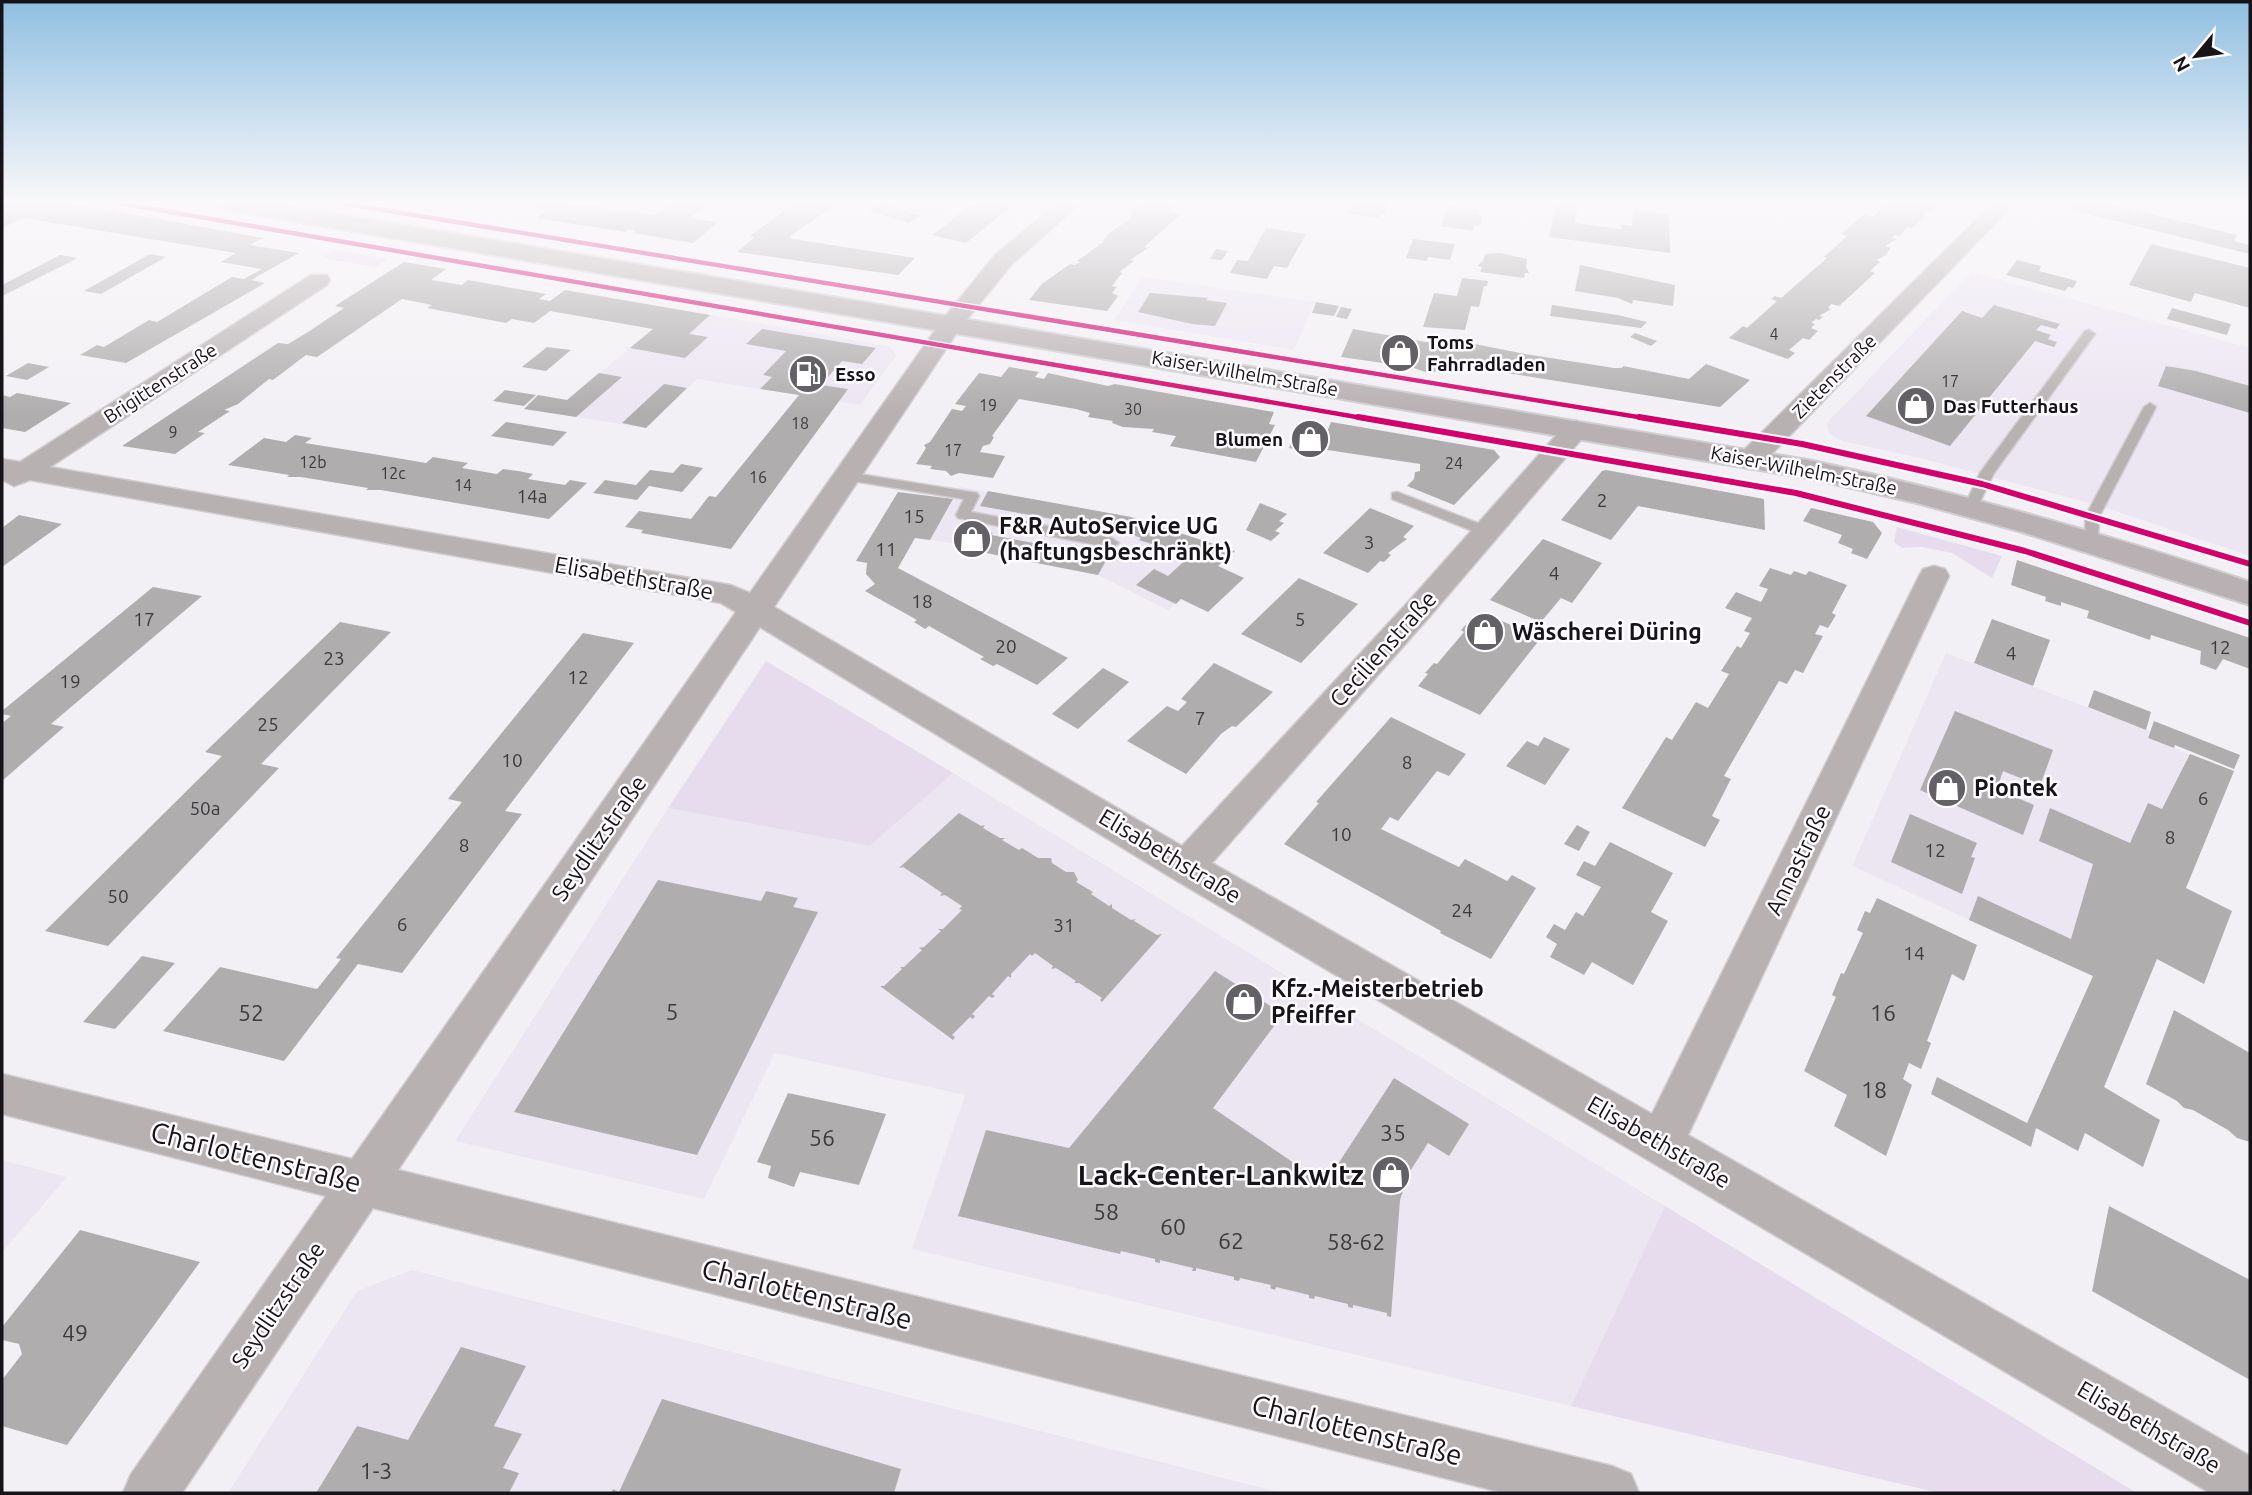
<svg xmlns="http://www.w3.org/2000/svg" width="2252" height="1495" viewBox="0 0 2252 1495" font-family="Ubuntu,sans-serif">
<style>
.built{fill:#ece5f2}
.green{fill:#e6dcee}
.building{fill:#b0adae}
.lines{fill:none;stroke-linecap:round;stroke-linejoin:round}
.lane-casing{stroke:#d0ced1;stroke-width:3}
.street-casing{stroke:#d0ced1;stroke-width:3}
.secondary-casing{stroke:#d0ced1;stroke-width:4}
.lane{fill:#b8b1b2;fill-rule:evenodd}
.street{fill:#b8b1b2;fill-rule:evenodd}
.secondary{fill:#b8b0b2;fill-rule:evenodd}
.cycleway-far1-casing{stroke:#fefcff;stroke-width:7}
.cycleway-casing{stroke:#fefcff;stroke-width:10}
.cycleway-far1{stroke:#d6006c;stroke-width:4.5}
.cycleway{stroke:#d6006c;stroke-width:6}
.labels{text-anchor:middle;stroke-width:5;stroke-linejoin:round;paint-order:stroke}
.far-number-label{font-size:16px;fill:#3c3a3e}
.far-poi-label{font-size:19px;font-weight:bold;fill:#161418;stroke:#fefcff;text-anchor:start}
.far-street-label{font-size:19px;fill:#161418;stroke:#fefcff}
.number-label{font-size:19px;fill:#3c3a3e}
.poi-label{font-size:23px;font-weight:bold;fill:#161418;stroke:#fefcff;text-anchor:start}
.street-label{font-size:23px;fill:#161418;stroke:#fefcff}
.near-number-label{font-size:23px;fill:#3c3a3e}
.near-street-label{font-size:28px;fill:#161418;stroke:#fefcff}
.near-poi-label{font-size:28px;font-weight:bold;fill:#161418;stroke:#fefcff;text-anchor:end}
</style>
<rect width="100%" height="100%" fill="#f3f0f5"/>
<g class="built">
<path d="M1971 272 2250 348V556L2097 505 1920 458 1842 441 1830 434 1826 424Z"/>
<path d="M1143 277 1315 302 1294 350 1114 320Z"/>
<path d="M677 309 888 346 894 350 896 356 860 405 697 379 646 428 552 413Z"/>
<path d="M960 487 1131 517 1235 551 1168 610 1098 575 981 552 982 548 930 540Z"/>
<path d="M1946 653 2149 731 2147 738 2234 771 2140 998 1852 866Z"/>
<path d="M953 773 1665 1206 1571 1406 912 1249 965 1095 775 1053 704 1199 455 1141 668 808 870 846Z"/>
<path d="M2 1160 67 1177 2 1252Z"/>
<path d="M412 1270 1282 1493H228L357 1291Z"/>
</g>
<g class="green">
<path d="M889 203H957L939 217Z"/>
<path d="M334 250 387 259 376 267 322 258Z"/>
<path d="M1897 527 2002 556 1992 578 1952 553 1922 547 1902 548 1894 542Z"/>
<path d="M766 661 953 773 870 846 668 808Z"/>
<path d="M1665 1206 2137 1493H1939L1571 1406Z"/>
</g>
<g class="building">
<path d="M10 203H66L175 222 263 238 250 245 299 253 251 280 265 283 126 363 80 355 97 345 104 347 149 320 157 322 232 277 244 279 262 269 221 262 236 253 23 218 2 228V207Z"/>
<path d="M519 203H562L585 207 588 205 621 212 624 210 655 215 671 203H710L690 218 718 222 693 243 633 233 636 231 628 229 625 232 536 218 546 211Z"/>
<path d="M794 203H838L789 237 793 239 915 258 898 275 737 252 755 237 750 236Z"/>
<path d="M880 203 921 216 908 223 869 211Z"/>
<path d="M974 203H1015L966 243 932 235Z"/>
<path d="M1140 203 1176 205 1168 211 1181 214 1144 247 1148 248 1130 260 1134 261 1119 272 1122 273 1112 286 1117 287 1112 293 1118 296 1107 311 1029 300 1042 284 1070 264 1075 265 1080 262 1077 261 1105 241H1102L1108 236H1105L1131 218 1129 217 1133 214 1130 213Z"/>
<path d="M1352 203H1389L1385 214 1380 213 1378 218 1347 213Z"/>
<path d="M1556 203H1578L1575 223 1621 229V224L1632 226 1633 210 1669 214 1670 253 1549 237Z"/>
<path d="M1887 203H1934L1937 206 1931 211 1927 210 1922 214 1926 215 1912 228 1907 227 1900 236 1895 235 1892 238 1897 239 1885 246 1891 248 1886 254H1888L1876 260 1880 262 1870 271 1875 273 1839 306 1831 304 1828 308 1831 309 1819 316 1823 317 1819 320 1816 319 1811 323 1815 324 1811 328 1818 331 1809 340 1803 338 1789 350 1795 353 1788 359 1729 338 1743 326 1747 328 1777 301 1771 299 1775 296 1781 298 1827 258 1824 257 1847 236 1841 234 1864 214 1872 217Z"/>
<path d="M2071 203H2106L2237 235 2234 241 2250 245V254L2067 209Z"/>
<path d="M1449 206 1479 210 1478 215 1483 216 1480 226 1474 225 1473 231 1441 226Z"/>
<path d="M1266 228 1306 234 1287 268 1274 266 1267 279 1230 273 1237 260 1248 261Z"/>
<path d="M1413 239 1455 244 1450 260 1428 257 1427 261 1406 258Z"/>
<path d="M2151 244 2250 268V308L2195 293 2191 302 2129 285Z"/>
<path d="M1216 249 1228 251 1222 260 1210 259Z"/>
<path d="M1500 253 1527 259 1526 267 1529 273H1525L1524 278 1480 272 1482 267 1477 266 1483 261 1485 254Z"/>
<path d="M150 254 166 257 101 294 84 291Z"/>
<path d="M60 255 78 258 2 296V285Z"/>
<path d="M2017 260 2041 266 2039 271 2077 281 2073 288 2068 287 2065 291 2006 275Z"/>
<path d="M404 262 446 269 431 280 462 285 468 280 546 294 539 299 544 300 550 301 565 290 710 315 689 334 708 337 685 358 630 348 653 329 550 311 534 323 512 319 506 323 427 308 432 305 402 299 317 357 306 355 273 380 269 379 238 404 224 410 230 411 198 432 205 433 175 454 122 446 278 343 288 344 308 332 344 308 335 306Z"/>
<path d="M1580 265 1675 285 1673 306 1633 300 1632 304 1618 298 1575 291Z"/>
<path d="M1462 278 1488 281 1487 286H1484L1479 307 1471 306 1465 330 1423 327 1434 293 1457 296Z"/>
<path d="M1150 293 1208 298 1206 300 1227 303 1215 326 1192 324 1138 312Z"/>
<path d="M1316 302 1339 306 1334 316 1312 313Z"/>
<path d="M1552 305 1618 315 1647 322 1641 328 1550 316Z"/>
<path d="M1994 305 2060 324 2056 329 2041 325 2036 330 2051 335 2048 339 2057 342 2054 347 2035 341 1950 446 1866 416 1962 311 1982 318Z"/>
<path d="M1341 307 1352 309 1347 319 1336 317Z"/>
<path d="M2172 308 2231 324 2227 335 2167 319Z"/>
<path d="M762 329 876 348 862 364 842 361 821 385 848 389 731 549 641 533 643 530 625 527 639 511 691 519 709 496 716 497 799 395 760 389 772 377 763 375 786 351 746 344Z"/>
<path d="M1353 329 1426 342 1443 343 1445 338 1525 354 1614 368H1622L1623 366 1689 379 1706 364 1750 380 1720 407 1438 362 1435 372 1428 373 1411 367 1341 357Z"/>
<path d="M1635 333 1657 341 1651 346 1630 337Z"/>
<path d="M547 347 571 350 546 371 522 367Z"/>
<path d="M28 363 49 367 27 380 6 376Z"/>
<path d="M2166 366 2196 371 2250 386V413L2158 386Z"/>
<path d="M1009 367 1039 372 1035 377 1044 379 1048 373 1108 386 1115 384 1274 412 1269 424 1275 425 1256 462 1170 446 1176 436 1152 432 1154 429 1123 427 1112 423 1113 421 1088 417 1090 413 1076 409 1019 399 992 436 994 437 990 444 983 446 980 452 1005 456 993 478 959 473 951 476 946 471 930 469 932 466 916 464 926 448 924 445 930 442 952 409 962 411 966 406 955 404 979 373 1001 377Z"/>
<path d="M599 373 622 377 576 417 524 409 538 395 567 400Z"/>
<path d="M664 384 687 388 646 428 622 423Z"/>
<path d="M505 390 536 395 524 406 493 401Z"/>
<path d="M17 393 71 403 25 432 2 428V395L10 397Z"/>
<path d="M506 422 567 432 553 446 491 436Z"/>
<path d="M1331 422 1494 450 1500 457 1454 505 1407 486 1414 479 1415 472 1420 471V464L1321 449 1319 454 1289 448 1297 432 1325 437Z"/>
<path d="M295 435 312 438 305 443 373 454 426 463 433 457 450 460 468 463 462 468 497 474 503 469 518 471 533 474 528 479 565 485 570 480 587 483 549 519 381 490H366L368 488 301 477H287L289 475 228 465 264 438 286 442Z"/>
<path d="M681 464 703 468 682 492 649 486 637 500 593 493 605 480 636 485 650 470 673 473Z"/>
<path d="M1606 470 1764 499 1765 530 1638 506 1611 540 1561 520 1602 471Z"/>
<path d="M988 491 1131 517 1235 551 1218 566 1244 578 1208 612 1181 599 1176 604 1136 585 1154 569 1168 576 1190 556 1139 540 1141 538 1124 532 980 506Z"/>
<path d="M898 492 953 499 930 540 915 538 898 568 1068 658 1037 685 997 664 993 666 980 659 984 657 929 626 925 629 914 622 917 620 865 591 875 584 866 574 867 563 856 561Z"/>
<path d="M1260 503 1287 514 1279 521 1284 523 1275 531 1280 533 1271 541 1246 530Z"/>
<path d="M1370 508 1414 526 1403 537 1407 539 1388 553 1391 555 1384 562 1380 561 1368 573 1323 553Z"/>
<path d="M1811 508 1873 522 1882 533 1867 559 1851 553 1853 549 1838 543 1842 535 1803 521Z"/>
<path d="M19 515 62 524 2 567V528Z"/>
<path d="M962 528 993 533 991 535 1108 557 1098 575 981 552 983 548 953 544Z"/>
<path d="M1543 539 1602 563 1572 603 1561 598 1541 622 1490 600Z"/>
<path d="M2017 560 2250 638V669L2223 659 2216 670 2200 664 2201 651 2151 635 2150 640 2087 618 2089 611 2061 602V606L2045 601 2046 597 2011 585Z"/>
<path d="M1770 568 1791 575 1794 571 1806 575 1809 571 1847 585 1832 613 1836 615 1828 628 1820 625 1815 634 1823 636 1803 673 1795 670 1787 684 1779 681 1724 776 1731 779 1712 816 1720 820 1705 847 1622 808 1666 737 1672 740 1696 702 1708 708 1729 674 1721 671 1737 646 1741 648 1750 633 1744 631 1752 618 1725 608 1736 592 1761 602 1768 589 1759 586Z"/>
<path d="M1299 578 1358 604 1301 663 1241 634Z"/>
<path d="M153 587 202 596 51 724 64 727 2 781V723L11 716 2 714V711Z"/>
<path d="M1481 612 1541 638 1480 715 1418 686 1428 674 1425 673 1434 663 1437 664 1464 632 1461 630 1469 621 1472 622Z"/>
<path d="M1992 619 2050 640 2033 686 1974 663Z"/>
<path d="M340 622 391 632 261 764 279 768 108 946 45 931 222 756 205 752Z"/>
<path d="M583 633 634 643 505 811 522 814 402 973 358 964 284 1061 163 1031 220 967 317 989 341 959 336 958 462 802 448 799Z"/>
<path d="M1214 663 1273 692 1236 727 1232 726 1221 734 1186 774 1127 741 1167 706 1178 711 1187 702 1181 699Z"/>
<path d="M1103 668 1129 682 1078 729 1052 714Z"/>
<path d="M2094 690 2151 712 2146 730 2088 707Z"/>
<path d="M1955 711 2053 750 2040 786 2003 771 1997 789 2034 805 2023 835 1920 790Z"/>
<path d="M1391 717 1466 754 1449 776 1437 771 1398 821 1390 817 1381 829 1459 867 1465 859 1507 881 1512 875 1536 888 1491 959 1440 933 1441 931 1284 844 1319 803 1316 802Z"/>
<path d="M2154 721 2240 755 2234 769 2175 745 2174 748 2148 738Z"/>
<path d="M1544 737 1570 749 1545 785 1506 766 1527 741 1538 746Z"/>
<path d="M2190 754 2234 771 2186 888 2232 911 2204 984 2157 959 2104 1087 2160 1120 2143 1167 2085 1133 2078 1151 2036 1128 2031 1147 1931 1094 1937 1077 2027 1123 2093 976 1969 920 1978 896 2071 939 2093 864 2039 841 2050 808 2130 843 2148 803 2162 809Z"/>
<path d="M959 813 981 826 985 825 983 828 1000 838H1005L1002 840 1019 850 1022 848 1038 858H1051L1052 863 1066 872H1074L1078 880 1076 882 1093 892 1091 894 1109 906 1112 904V908L1131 920 1136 919 1134 921 1157 935 1162 934 1102 1002 1100 1000 1102 998 1079 983H1074L1076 981 1056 968 1051 969 1053 966 1035 953 1032 956 1030 954 1011 974V978L1008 976 992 994 995 996 992 998 989 996 972 1014 975 1016 973 1019 970 1017 952 1035 955 1037 953 1040 880 986H884L902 969 900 967H904L922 950 919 948 924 947 941 931 938 929H943L962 910 959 909 962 906 945 895 940 896 942 893 923 880 903 867 899 868Z"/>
<path d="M1910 814 1977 843 1971 857 1975 858 1962 894 1891 862Z"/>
<path d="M1577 825 1590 832 1579 851 1564 844Z"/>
<path d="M1610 842 1673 873 1651 912 1668 921 1633 985 1592 962 1584 975 1550 957 1557 944 1546 937 1554 924 1565 930 1576 912 1583 916 1601 887 1576 875 1584 861 1595 866Z"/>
<path d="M658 880 761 901 766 891 798 898 793 907 818 912 697 1155 514 1112Z"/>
<path d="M1877 898 1977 945 1964 981 1952 974 1927 1041 1931 1043 1921 1069 1909 1063 1903 1079 1912 1085 1886 1156 1834 1126 1847 1095 1804 1071 1836 997 1832 995 1841 973 1844 974 1863 933 1857 930 1865 911 1870 913Z"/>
<path d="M142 956 175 963 115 1029 83 1022Z"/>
<path d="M1215 971 1283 1014 1213 1108 1325 1184 1394 1078 1469 1124 1449 1156 1428 1143 1409 1173 1400 1200 1391 1317 1387 1316V1313L1353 1305V1308L1348 1307V1304L1315 1296 1314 1299 1309 1298V1295L1276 1287 1275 1290 1270 1288 1271 1285 1240 1278 1239 1281 1234 1280V1277L1196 1268V1271H1192L1193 1268 1160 1260V1263L1155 1262V1259L1121 1251 1120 1254 958 1216 986 1130 1069 1148Z"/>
<path d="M2174 1010 2250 1053V1142L2237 1138 2228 1130 2193 1110 2184 1108 2177 1101 2146 1084Z"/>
<path d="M788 1093 886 1114 859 1185 800 1172 794 1187 768 1178 771 1166 757 1162Z"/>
<path d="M2109 1206 2250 1280V1380L2092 1291Z"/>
<path d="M80 1230 200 1262 67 1445 2 1426V1380L22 1354 19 1344 2 1340V1327Z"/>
<path d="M461 1347 526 1366 494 1426 522 1434 503 1468 519 1473 509 1493H316L357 1426 408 1440Z"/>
<path d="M662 1399 901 1469 894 1493H611L613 1489 619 1492Z"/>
</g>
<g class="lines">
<g class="lane-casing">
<g id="lane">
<path d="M2089 330 2095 334 1994 473 1976 510 1971 511 1966 510 1964 507 1980 473 2085 331Z"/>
<path d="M2150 403 2156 407 2099 517 2098 541 2091 546 2086 544 2085 517 2144 407Z"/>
<path d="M846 472 977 493 979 496 971 512 1112 538 1119 543 1112 548 958 518 956 515 964 499 841 479 839 476Z"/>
<path d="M1397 492 1493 529 1495 532 1488 536 1483 535 1392 499V493Z"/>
</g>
</g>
<g class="street-casing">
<g id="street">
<path d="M1058 203H1081L1011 265 960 328 774 607 1182 846 1409 601 1567 423 1576 421 1585 423 1589 429 1585 435 1431 615 1212 863 1652 1114 1919 576 1923 569 1934 566 1945 569 1949 576 1688 1135 2250 1456V1493H2210L1172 878 760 627 398 1170 1612 1466 1631 1474 1639 1493H1504L373 1208 182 1493H123L131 1474 326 1196 2 1114V1074L352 1159 736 612 721 603 30 480 14 486 2 480V459L20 462 311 275H327L330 280 327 285 50 467 730 585 750 593 943 319 995 255Z"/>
<path d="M1993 203H2015L1762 464 1752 466 1742 464 1738 458 1742 452Z"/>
</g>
</g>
<g class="secondary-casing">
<path id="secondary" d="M217 203H270L1813 461C1961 493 2107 534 2250 582V605L2022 532 1917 503 1813 479 228 210 220 208Z"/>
</g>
<use href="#lane" class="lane"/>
<use href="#street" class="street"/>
<use href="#secondary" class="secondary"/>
<g class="cycleway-far1-casing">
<g id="cycleway-far1">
<path d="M119 203 1368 419"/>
<path d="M341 203 1650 419"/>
</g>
</g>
<g class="cycleway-casing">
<g id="cycleway">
<path d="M1358 417 1796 493 2025 551 2250 623"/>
<path d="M1639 417 1802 444 1982 484 2250 564"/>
</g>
</g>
<use href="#cycleway-far1" class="cycleway-far1"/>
<use href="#cycleway" class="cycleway"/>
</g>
<linearGradient id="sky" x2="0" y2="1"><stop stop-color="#8fbfe1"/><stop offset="0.49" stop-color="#faf8fa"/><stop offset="1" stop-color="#faf8fa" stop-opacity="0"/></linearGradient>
<rect width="2252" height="413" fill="url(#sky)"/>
<defs>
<g id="shop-disc" transform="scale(2.0125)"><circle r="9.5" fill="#636165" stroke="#fefcff"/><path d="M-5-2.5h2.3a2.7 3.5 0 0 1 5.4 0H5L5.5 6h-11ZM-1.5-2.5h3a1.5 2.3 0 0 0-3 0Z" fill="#fff"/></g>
<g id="fuel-disc" transform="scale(2.0125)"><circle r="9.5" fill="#636165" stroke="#fefcff"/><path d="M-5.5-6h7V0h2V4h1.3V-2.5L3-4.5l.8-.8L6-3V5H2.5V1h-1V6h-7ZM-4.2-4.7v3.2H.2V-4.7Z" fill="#fff"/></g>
</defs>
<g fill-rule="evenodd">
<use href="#shop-disc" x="1400" y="353"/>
<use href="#fuel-disc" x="808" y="374"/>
<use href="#shop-disc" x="1916" y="406"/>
<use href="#shop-disc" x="1310" y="439"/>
<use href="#shop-disc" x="972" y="539"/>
<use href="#shop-disc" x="1485" y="632"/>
<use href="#shop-disc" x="1947" y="788"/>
<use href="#shop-disc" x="1244" y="1002"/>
<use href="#shop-disc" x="1391" y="1175"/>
</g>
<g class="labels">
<g class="far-number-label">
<text x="1774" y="340">4</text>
<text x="1950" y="387">17</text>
<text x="988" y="411">19</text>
<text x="1133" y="415">30</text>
<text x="800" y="429">18</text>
<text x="173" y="438">9</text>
<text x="953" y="456">17</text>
<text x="313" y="468">12b</text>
<text x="1454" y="469">24</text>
<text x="393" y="479">12c</text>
<text x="758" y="483">16</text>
<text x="463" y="491">14</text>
</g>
<g class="far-poi-label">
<text x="1427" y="349">Toms<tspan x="1427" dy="22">Fahrradladen</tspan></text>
<text x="835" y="381">Esso</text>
<text x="1943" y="413">Das Futterhaus</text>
<text x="1283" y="446" text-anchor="end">Blumen</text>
</g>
<g class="far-street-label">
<text transform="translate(1245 373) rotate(10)" y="7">Kaiser-Wilhelm-Straße</text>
<text transform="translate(1834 376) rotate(-45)" y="7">Zietenstraße</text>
<text transform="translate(160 383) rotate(-33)" y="7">Brigittenstraße</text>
<text transform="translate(1804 470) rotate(11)" y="7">Kaiser-Wilhelm-Straße</text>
</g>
<g class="number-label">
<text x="532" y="503">14a</text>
<text x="1602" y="507">2</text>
<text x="914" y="523">15</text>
<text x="1369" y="549">3</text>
<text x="886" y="556">11</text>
<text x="1554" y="580">4</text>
<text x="922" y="608">18</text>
<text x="144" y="626">17</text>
<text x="1300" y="626">5</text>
<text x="1006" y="653">20</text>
<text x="2220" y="654">12</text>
<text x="2011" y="660">4</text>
<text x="334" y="665">23</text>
<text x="578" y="684">12</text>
<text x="70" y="688">19</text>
<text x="1200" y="725">7</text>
<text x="268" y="731">25</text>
<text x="512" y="767">10</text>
<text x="1407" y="769">8</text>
<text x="2203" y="805">6</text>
<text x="205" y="815">50a</text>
<text x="1341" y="841">10</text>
<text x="2170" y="844">8</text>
<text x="464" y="852">8</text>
<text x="1935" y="857">12</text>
<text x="118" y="903">50</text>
<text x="1462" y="917">24</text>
<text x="402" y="931">6</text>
<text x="1064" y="932">31</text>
<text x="1914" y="960">14</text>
</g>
<g class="poi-label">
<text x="999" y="534">F&amp;R AutoService UG<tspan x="999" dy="26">(haftungsbeschränkt)</tspan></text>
<text x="1512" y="640">Wäscherei Düring</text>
<text x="1974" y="796">Piontek</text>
<text x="1271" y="997">Kfz.-Meisterbetrieb<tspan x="1271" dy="26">Pfeiffer</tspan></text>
</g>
<g class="street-label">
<text transform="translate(634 578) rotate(10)" y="8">Elisabethstraße</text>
<text transform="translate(1383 649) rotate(-48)" y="8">Cecilienstraße</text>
<text transform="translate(599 838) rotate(-55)" y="8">Seydlitzstraße</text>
<text transform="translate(1170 856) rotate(31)" y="8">Elisabethstraße</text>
<text transform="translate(1798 860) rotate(-64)" y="8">Annastraße</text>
<text transform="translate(1659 1142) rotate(30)" y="8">Elisabethstraße</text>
<text transform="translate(278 1305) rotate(-56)" y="8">Seydlitzstraße</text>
<text transform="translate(2149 1427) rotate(30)" y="8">Elisabethstraße</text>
</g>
<g class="near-number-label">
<text x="672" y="1020">5</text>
<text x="251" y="1021">52</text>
<text x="1883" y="1021">16</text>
<text x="1874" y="1098">18</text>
<text x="1393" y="1141">35</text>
<text x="822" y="1146">56</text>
<text x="1106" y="1220">58</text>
<text x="1173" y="1235">60</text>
<text x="1231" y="1249">62</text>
<text x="1356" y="1250">58-62</text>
<text x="75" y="1341">49</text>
<text x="376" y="1479">1-3</text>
</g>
<g class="near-street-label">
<text transform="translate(256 1157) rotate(14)" y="10">Charlottenstraße</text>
<text transform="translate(807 1294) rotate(14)" y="10">Charlottenstraße</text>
<text transform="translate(1357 1430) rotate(14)" y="10">Charlottenstraße</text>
</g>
<g class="near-poi-label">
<text x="1364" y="1185">Lack-Center-Lankwitz</text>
</g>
</g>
<rect width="2252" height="1495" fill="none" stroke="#161418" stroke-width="7"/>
<g transform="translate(2196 56) rotate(241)" stroke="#fefcff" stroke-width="5" paint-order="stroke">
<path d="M0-5L12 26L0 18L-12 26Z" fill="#161418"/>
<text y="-10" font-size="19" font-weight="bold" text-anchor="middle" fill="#161418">N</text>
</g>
</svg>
